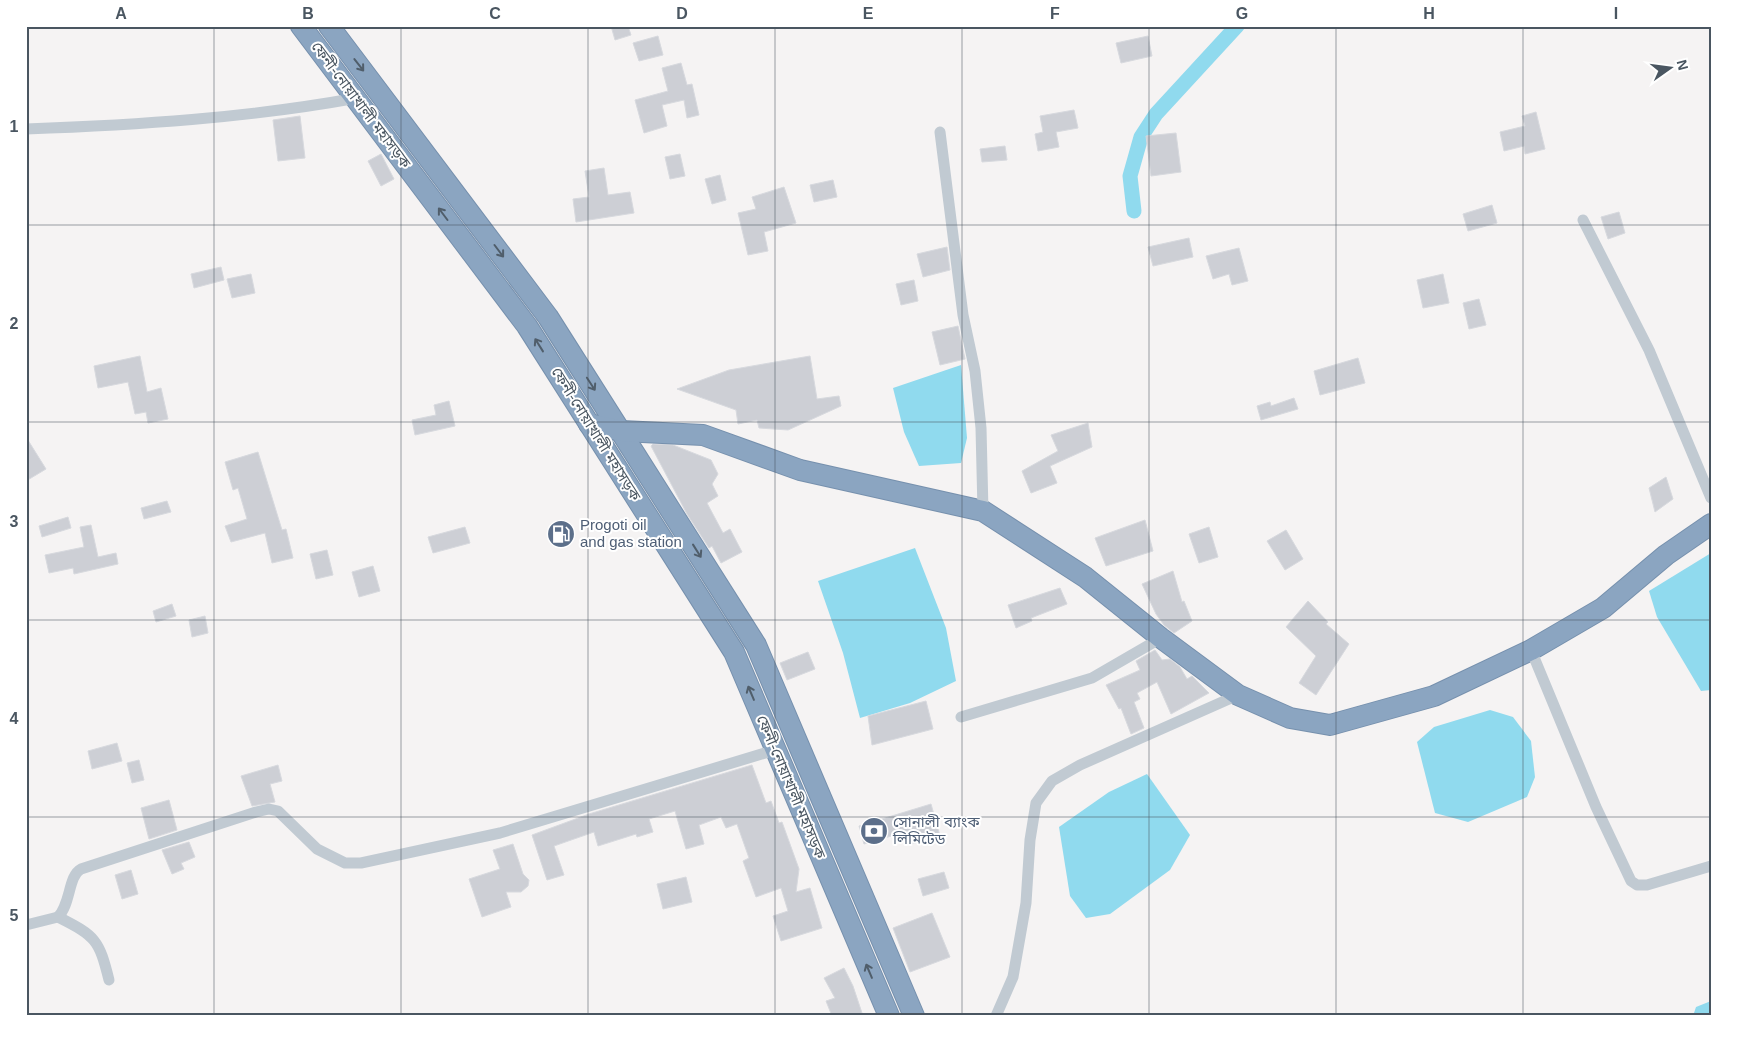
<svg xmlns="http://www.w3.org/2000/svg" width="1737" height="1042" viewBox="0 0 1737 1042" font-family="Arial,'Noto Sans Bengali',sans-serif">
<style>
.water{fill:#90daee}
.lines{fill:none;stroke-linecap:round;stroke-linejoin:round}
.canal{stroke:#90daee;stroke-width:15}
.building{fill:#cdcfd5;stroke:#d7d9de}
.highway-casing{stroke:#7690ad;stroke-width:22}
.street{stroke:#c1cad2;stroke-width:11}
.highway{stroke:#8ba5c1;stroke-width:20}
.oneway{stroke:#505e6b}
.grid{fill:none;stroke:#4a5661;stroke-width:1;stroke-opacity:0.55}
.labels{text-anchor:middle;stroke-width:4;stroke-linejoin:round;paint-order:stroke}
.street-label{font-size:15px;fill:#4a5661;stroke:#fff}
.service-label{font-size:15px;fill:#4e5e75;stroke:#fff;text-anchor:start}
.neatline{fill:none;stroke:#4a5661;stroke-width:2}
.grid-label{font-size:16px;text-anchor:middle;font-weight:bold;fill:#4a5661}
</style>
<rect width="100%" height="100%" fill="#f5f3f3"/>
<g class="water">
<path d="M961 365 967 438 961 463 919 466 904 432 893 388Z"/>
<path d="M915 548 946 628 956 681 910 703 860 718 843 653 818 581Z"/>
<path d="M1711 553V690L1701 691 1657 617 1649 591Z"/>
<path d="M1490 710 1513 717 1531 741 1535 777 1527 797 1468 822 1435 813 1417 742 1434 727Z"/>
<path d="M1147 774 1190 835 1170 870 1110 914 1086 918 1070 896 1059 827 1109 792Z"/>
<path d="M1711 1001V1016H1693L1696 1007Z"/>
</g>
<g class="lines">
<path class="canal" d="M1134 211 1130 176 1141 137 1156 114 1237 26"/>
</g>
<g class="building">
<path d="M611 26H628L631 35 615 40Z"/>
<path d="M658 36 663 55 639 61 633 43Z"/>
<path d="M1148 36 1152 56 1121 63 1116 43Z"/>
<path d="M681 63 687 85 692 84 699 115 687 118 684 100 662 105 667 126 644 133 635 100 668 91 662 68Z"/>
<path d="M1074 110 1078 128 1056 132 1059 147 1038 151 1035 134 1043 132 1040 116Z"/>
<path d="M1536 112 1545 149 1525 154 1524 146 1504 151 1500 132 1525 126 1522 116Z"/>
<path d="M300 116 305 158 278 161 273 120Z"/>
<path d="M1176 133 1181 172 1151 176 1146 136Z"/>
<path d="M1005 146 1007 160 982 162 980 149Z"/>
<path d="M381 154 394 179 381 186 368 161Z"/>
<path d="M680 154 685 176 670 179 665 157Z"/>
<path d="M604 168 608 195 630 192 634 213 576 222 573 199 589 197 585 171Z"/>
<path d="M720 175 726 200 712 204 705 179Z"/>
<path d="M833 180 837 197 814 202 810 185Z"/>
<path d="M784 187 796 223 764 232 768 251 748 255 738 213 756 209 752 197Z"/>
<path d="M1492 205 1497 223 1468 231 1463 214Z"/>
<path d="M1619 212 1625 233 1608 239 1601 217Z"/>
<path d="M1189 238 1193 257 1153 266 1148 247Z"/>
<path d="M947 247 950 270 923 277 917 254Z"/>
<path d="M1239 248 1248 281 1232 285 1229 274 1213 279 1206 256Z"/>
<path d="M221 267 224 280 194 288 191 274Z"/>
<path d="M251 274 255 293 232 298 227 279Z"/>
<path d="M1443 274 1449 303 1423 308 1417 280Z"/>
<path d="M914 280 918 301 901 305 896 284Z"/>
<path d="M1479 299 1486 325 1469 329 1463 303Z"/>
<path d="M958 326 965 359 940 365 932 332Z"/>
<path d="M140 356 147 392 161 388 168 419 148 423 146 412 135 414 128 382 98 388 94 366Z"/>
<path d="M810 356 817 399 839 396 841 406 788 430 759 428 757 420 738 424 736 410 677 389 729 370Z"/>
<path d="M1358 358 1365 383 1320 395 1314 371Z"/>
<path d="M1294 398 1298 409 1261 420 1257 406 1270 402 1271 406Z"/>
<path d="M449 401 455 426 415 435 412 420 436 415 434 405Z"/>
<path d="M1088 423 1092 447 1050 466 1057 483 1031 493 1022 471 1058 451 1051 435Z"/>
<path d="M26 437 46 469 26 481Z"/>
<path d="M653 444 673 445 711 460 718 474 712 484 718 496 707 503 723 533 730 529 742 552 721 563 712 546 709 548 687 514 651 446Z"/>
<path d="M258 452 282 530 286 529 293 558 272 563 265 533 231 542 225 526 247 519 238 488 233 490 225 462Z"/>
<path d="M1666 477 1673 499 1655 512 1649 488Z"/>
<path d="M167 501 171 512 144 519 141 508Z"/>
<path d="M68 517 71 528 42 537 39 526Z"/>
<path d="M1145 520 1153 551 1106 566 1095 538Z"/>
<path d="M91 525 98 557 116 553 118 564 74 574 73 568 49 573 45 555 84 547 80 527Z"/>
<path d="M465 527 470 543 433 553 428 537Z"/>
<path d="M1209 527 1218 557 1199 563 1189 534Z"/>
<path d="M1286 530 1303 559 1285 570 1267 541Z"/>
<path d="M327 550 333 575 316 579 310 554Z"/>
<path d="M373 566 380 591 359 597 352 572Z"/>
<path d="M1173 571 1182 602 1184 601 1192 621 1174 633 1164 625 1156 614 1142 584Z"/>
<path d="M1060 588 1067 604 1031 618 1032 621 1016 628 1008 605Z"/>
<path d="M1308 601 1328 622 1326 624 1349 644 1316 695 1299 683 1316 656 1286 627Z"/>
<path d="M172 604 176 616 156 622 153 611Z"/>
<path d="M205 616 208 633 192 637 189 620Z"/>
<path d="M1155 650 1162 660 1170 659 1180 667 1187 679 1192 676 1209 693 1171 714 1157 682 1137 693 1140 699 1134 702 1144 728 1131 734 1121 708 1119 709 1106 685 1140 670 1136 661Z"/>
<path d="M808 652 815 669 787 680 780 663Z"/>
<path d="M926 701 933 729 872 745 868 716Z"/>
<path d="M117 743 122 761 92 769 88 751Z"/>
<path d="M139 760 144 780 132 783 127 763Z"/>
<path d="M278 765 282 781 270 784 275 802 252 806 241 776Z"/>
<path d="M752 765 766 803 771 801 779 823 782 822 799 869 796 892 810 888 822 928 781 941 773 916 788 911 781 888 756 897 743 861 749 858 737 824 726 828 721 817 699 825 704 844 686 849 675 811 649 819 653 832 637 837 636 834 598 846 594 832 554 846 564 875 547 880 532 835 589 814Z"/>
<path d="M169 800 177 830 149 839 141 808Z"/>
<path d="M931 804 940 836 908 845 905 832 864 844 859 826Z"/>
<path d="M189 842 195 857 181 863 184 869 172 874 162 850Z"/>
<path d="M513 844 523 874 529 880 528 886 521 892H506L511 907 482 917 469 879 500 869 493 850Z"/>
<path d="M131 870 138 894 122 899 115 875Z"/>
<path d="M944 872 949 888 923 896 918 879Z"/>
<path d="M686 877 692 902 663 909 657 884Z"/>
<path d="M932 913 950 957 910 972 893 928Z"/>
<path d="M844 968 853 986 863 1016H832L826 1001 835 998 824 978Z"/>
</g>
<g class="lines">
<g class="highway-casing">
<g id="highway">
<path d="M301 26 527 326 734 652 889 1016"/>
<path d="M329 26 548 317 756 645 914 1016"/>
<path d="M589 424 622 431 703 435 800 470 983 511 1085 577 1161 638 1238 695 1290 718 1330 725 1434 696 1531 650 1603 608 1666 555 1711 524"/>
</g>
</g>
<g class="street">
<path d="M26 129C137 125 247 118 357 98"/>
<path d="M940 132 963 315 975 371 981 428 983 511"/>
<path d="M1583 220 1649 350 1711 498"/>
<path d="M1531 650 1596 807 1631 881 1637 885H1647L1711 866"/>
<path d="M961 717 1092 678 1161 638"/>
<path d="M58 917C96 936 99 940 109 980"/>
<path d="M26 925 58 917C71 904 68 876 81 869L256 812 269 809 278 811 317 849 345 863H361L500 833 775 750"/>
<path d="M996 1016 1013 977 1026 903 1030 840 1036 803 1052 781 1080 765 1238 695"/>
</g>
<use href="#highway" class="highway"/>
</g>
<defs><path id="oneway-shaft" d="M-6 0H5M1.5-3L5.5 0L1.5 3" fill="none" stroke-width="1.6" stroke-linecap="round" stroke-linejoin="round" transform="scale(1.25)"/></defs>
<g class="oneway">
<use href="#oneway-shaft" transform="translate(359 65) rotate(52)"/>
<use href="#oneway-shaft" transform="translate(443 214) rotate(-127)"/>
<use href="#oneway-shaft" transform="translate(499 251) rotate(53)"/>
<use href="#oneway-shaft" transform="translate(539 345) rotate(-122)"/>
<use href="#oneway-shaft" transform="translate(591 384) rotate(57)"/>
<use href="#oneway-shaft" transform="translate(697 551) rotate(58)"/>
<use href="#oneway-shaft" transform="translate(751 693) rotate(-113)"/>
<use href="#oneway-shaft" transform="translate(869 971) rotate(-113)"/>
</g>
<path class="grid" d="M214 26V1016M401 26V1016M588 26V1016M775 26V1016M962 26V1016M1149 26V1016M1336 26V1016M1523 26V1016M26 225H1711M26 422H1711M26 620H1711M26 817H1711"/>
<defs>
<g id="fuel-disc" transform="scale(1.4375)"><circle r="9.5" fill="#5c6f8a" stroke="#fff"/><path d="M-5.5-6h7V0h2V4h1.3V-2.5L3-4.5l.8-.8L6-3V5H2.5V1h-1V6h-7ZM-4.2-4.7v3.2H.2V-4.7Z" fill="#fff"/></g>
<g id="bank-disc" transform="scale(1.4375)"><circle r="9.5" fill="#5c6f8a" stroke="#fff"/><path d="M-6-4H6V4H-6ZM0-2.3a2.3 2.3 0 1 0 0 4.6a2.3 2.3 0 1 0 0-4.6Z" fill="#fff"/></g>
</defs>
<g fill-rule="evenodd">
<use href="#fuel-disc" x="561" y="534"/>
<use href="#bank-disc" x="874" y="831"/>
</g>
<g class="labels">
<g class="street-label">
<text transform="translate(361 105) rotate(53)" y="5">ফেনী-নোয়াখালী মহাসড়ক</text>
<text transform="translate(596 434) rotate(58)" y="5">ফেনী-নোয়াখালী মহাসড়ক</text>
<text transform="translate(791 787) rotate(67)" y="5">ফেনী-নোয়াখালী মহাসড়ক</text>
</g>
<g class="service-label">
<text x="580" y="530">Progoti oil<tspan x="580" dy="17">and gas station</tspan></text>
<text x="893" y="827">সোনালী ব্যাংক<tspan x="893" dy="17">লিমিটেড</tspan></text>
</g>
</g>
<rect width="1737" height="1042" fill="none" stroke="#ffffff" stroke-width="55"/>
<g transform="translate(1670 68) rotate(76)" stroke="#ffffff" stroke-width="4" paint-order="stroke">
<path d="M0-4L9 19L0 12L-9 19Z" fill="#4a5661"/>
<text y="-8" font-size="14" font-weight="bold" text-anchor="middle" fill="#4a5661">N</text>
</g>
<rect x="28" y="28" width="1682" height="986" class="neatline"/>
<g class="grid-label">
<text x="121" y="19">A</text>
<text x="308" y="19">B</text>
<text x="495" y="19">C</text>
<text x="682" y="19">D</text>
<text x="868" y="19">E</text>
<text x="1055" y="19">F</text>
<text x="1242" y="19">G</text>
<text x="1429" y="19">H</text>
<text x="1616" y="19">I</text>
<text x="14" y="132">1</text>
<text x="14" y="329">2</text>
<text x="14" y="527">3</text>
<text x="14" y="724">4</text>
<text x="14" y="921">5</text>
</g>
</svg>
